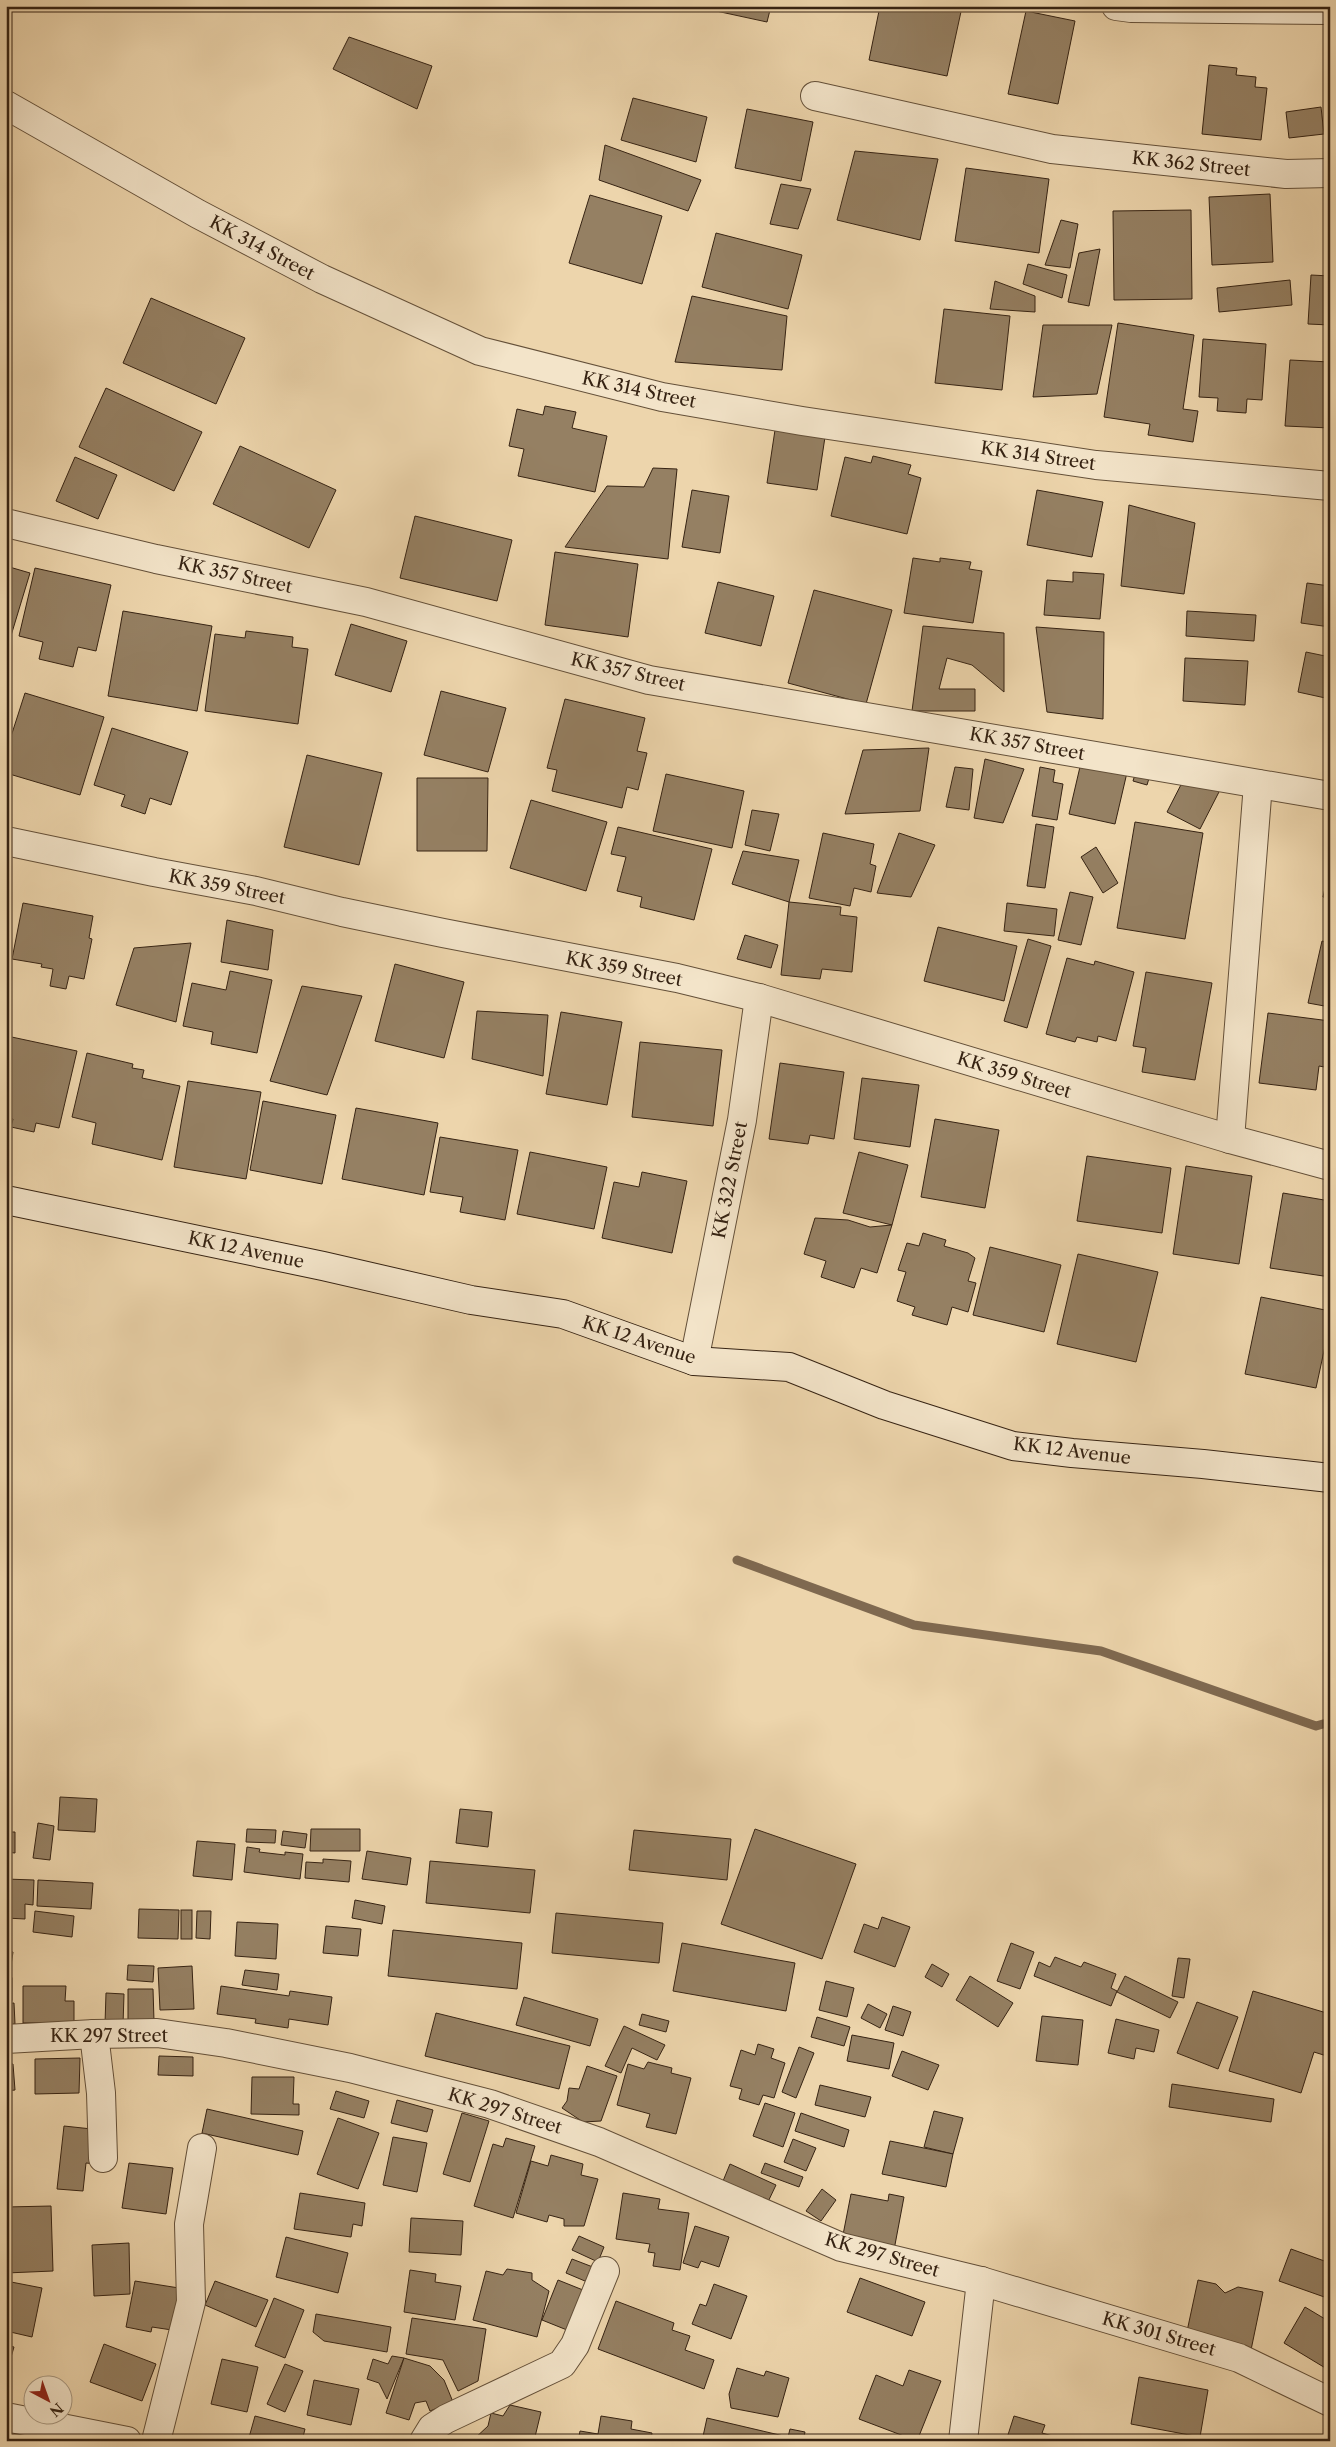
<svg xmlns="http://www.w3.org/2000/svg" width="1336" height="2447" viewBox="0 0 1336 2447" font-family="'Libre Caslon Text',serif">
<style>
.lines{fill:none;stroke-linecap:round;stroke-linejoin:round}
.stream{stroke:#7f6950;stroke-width:9}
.building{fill:#958063;stroke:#362313}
.minor-casing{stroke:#645039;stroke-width:30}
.secondary-casing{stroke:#362313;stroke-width:30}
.minor{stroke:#f3e4c9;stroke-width:28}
.secondary{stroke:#f3e4c9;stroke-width:28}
.labels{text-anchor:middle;stroke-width:4;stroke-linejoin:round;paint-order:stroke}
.street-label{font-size:18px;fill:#362313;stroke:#f3e4c9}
</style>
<rect width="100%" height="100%" fill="#edd5ac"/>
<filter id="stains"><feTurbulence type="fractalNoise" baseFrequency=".004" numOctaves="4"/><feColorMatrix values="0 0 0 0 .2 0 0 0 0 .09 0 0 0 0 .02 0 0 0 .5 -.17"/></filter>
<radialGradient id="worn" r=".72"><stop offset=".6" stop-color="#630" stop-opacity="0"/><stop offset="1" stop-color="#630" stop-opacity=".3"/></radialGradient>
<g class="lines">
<path class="stream" d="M737 1560 914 1625 1101 1651 1316 1726 1330 1722"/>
</g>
<g class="building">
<path d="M693 6H771L767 22Z"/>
<path d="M880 6 962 7 947 76 869 60Z"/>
<path d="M1026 11 1075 21 1058 104 1008 94Z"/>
<path d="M349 37 432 66 417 109 333 69Z"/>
<path d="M1209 65 1237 68 1236 75 1256 77 1255 87 1267 88 1261 140 1202 134Z"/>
<path d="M633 98 707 117 696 162 621 140Z"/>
<path d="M1321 107 1324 134 1289 138 1286 112Z"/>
<path d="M747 109 813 122 801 181 735 168Z"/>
<path d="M605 145 701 180 688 211 599 180Z"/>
<path d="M855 151 938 159 920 240 837 220Z"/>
<path d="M966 168 1049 179 1039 253 955 241Z"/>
<path d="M781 184 811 189 798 229 770 224Z"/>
<path d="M1270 194 1273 262 1212 265 1209 197Z"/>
<path d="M590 195 662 216 642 284 569 263Z"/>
<path d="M1191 210 1192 299 1114 300 1113 211Z"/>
<path d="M1061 220 1078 224 1070 268 1045 265Z"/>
<path d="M716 233 802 255 788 309 702 287Z"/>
<path d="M1100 249 1089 306 1068 302 1079 253Z"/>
<path d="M1028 264 1067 275 1062 298 1023 284Z"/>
<path d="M1311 275 1330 276V325L1308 324Z"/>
<path d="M1290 280 1292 305 1219 312 1217 288Z"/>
<path d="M995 281 1035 296V312L990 309Z"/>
<path d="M692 296 787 316 782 370 675 362Z"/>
<path d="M151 298 245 338 216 404 123 363Z"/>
<path d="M944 309 1010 316 1002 390 935 383Z"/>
<path d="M1118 323 1194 335 1183 409 1198 411 1193 442 1148 435 1150 424 1104 417Z"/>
<path d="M1043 325H1112L1097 394 1033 397Z"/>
<path d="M1203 339 1266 344 1262 400 1247 399 1246 413 1217 411 1218 398 1199 397Z"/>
<path d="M1290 360 1330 362V428L1285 426Z"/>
<path d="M106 388 202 432 174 491 79 447Z"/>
<path d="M545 406 576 412 572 428 607 436 595 492 518 476 524 449 509 446 517 409 543 415Z"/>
<path d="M775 430 825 437 817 490 767 483Z"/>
<path d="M240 446 336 490 309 548 213 504Z"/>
<path d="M873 456 911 465 908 474 921 478 907 534 831 516 845 457 871 463Z"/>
<path d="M75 457 117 475 98 519 56 501Z"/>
<path d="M653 468 677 469 668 559 565 547 607 486 644 487Z"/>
<path d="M692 490 729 496 720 553 682 547Z"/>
<path d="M1037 490 1103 502 1092 557 1027 545Z"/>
<path d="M1129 505 1195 523 1184 594 1121 586Z"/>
<path d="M415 516 512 540 497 601 400 578Z"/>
<path d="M555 552 638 564 628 637 545 625Z"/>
<path d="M913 558 940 562V558L971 562 969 569 982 571 973 623 904 613Z"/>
<path d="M6 566 30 573 10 639 6 638Z"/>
<path d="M35 568 111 585 96 651 78 647 73 667 39 659 43 642 19 636Z"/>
<path d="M1073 572 1104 574 1100 619 1044 615 1047 580 1073 582Z"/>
<path d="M718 582 774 596 761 646 705 633Z"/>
<path d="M1307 583 1330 586V627L1301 623Z"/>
<path d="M814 590 892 610 866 704 788 683Z"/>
<path d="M123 611 212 626 197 711 108 696Z"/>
<path d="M1187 611 1256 615 1254 641 1186 636Z"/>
<path d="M351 624 407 641 391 692 335 675Z"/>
<path d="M923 626 1004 633V692L972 665 947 658 939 689H975V711H912Z"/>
<path d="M1036 627 1104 632 1103 719 1047 712Z"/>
<path d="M246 631 293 637 292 647 308 649 298 724 205 711 215 634 245 638Z"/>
<path d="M1306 652 1330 657V699L1298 692Z"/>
<path d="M1185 658 1248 661 1245 705 1183 701Z"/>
<path d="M441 691 506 708 488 772 424 755Z"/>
<path d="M25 693 104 717 80 795 6 773V752Z"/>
<path d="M565 699 645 718 637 751 647 753 638 790 627 787 622 808 552 791 557 770 547 768Z"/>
<path d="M112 728 188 752 171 805 150 798 145 814 121 806 125 795 94 785Z"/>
<path d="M929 748 920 811 845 814 863 750Z"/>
<path d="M1083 754 1129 764 1115 824 1069 814Z"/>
<path d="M307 755 382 773 359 865 284 847Z"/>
<path d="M1140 758 1154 762 1147 785 1133 781Z"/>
<path d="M985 759 1024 769 1003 823 974 818Z"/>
<path d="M955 767 973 769 969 810 946 807Z"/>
<path d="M1040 767 1055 770 1053 782 1063 784 1057 820 1032 816Z"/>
<path d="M1187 773 1220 790 1200 829 1167 812Z"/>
<path d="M666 774 744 791 732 848 653 831Z"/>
<path d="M417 778H488L487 851H417Z"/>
<path d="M531 800 607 822 586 891 510 868Z"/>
<path d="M752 810 779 814 770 851 745 845Z"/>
<path d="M1135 822 1203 833 1185 939 1117 928Z"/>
<path d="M1036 824 1054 827 1045 888 1027 886Z"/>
<path d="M618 827 712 849 694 920 640 907 642 897 617 891 626 857 611 854Z"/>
<path d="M823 833 874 844 870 864 876 866 871 892 854 888 850 906 809 898Z"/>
<path d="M899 833 935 845 911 897 877 893Z"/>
<path d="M1096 847 1118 883 1103 893 1081 857Z"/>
<path d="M743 851 799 860 789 902 732 884Z"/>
<path d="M1330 866V898L1323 897Z"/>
<path d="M1070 892 1093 897 1081 945 1058 940Z"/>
<path d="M789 902 841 907 840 915 857 917 852 972 822 969 820 979 781 975Z"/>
<path d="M23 903 93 916 89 938 92 939 84 979 69 976 66 989 50 986 53 969 41 967 42 964 12 959Z"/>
<path d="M1007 903 1057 909 1054 936 1004 931Z"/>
<path d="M227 920 273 930 268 970 221 962Z"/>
<path d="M938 927 1017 946 1004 1001 924 981Z"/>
<path d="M745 935 778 945 771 968 737 959Z"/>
<path d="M1028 939 1051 946 1027 1028 1004 1021Z"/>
<path d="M1322 941 1330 943V1007L1308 1003Z"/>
<path d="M191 943 176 1022 116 1005 134 948Z"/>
<path d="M1067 958 1094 965 1095 961 1134 972 1116 1041 1098 1036 1097 1042 1077 1037 1075 1042 1046 1034Z"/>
<path d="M395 964 464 982 444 1058 375 1041Z"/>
<path d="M230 971 272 980 257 1053 211 1044 213 1032 183 1026 192 983 226 990Z"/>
<path d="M1146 972 1212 983 1195 1080 1142 1072 1146 1048 1133 1046Z"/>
<path d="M302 986 362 996 327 1095 270 1081Z"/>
<path d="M477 1011 548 1015 543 1076 472 1059Z"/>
<path d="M561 1012 622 1022 607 1105 546 1094Z"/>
<path d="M1268 1013 1330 1021V1068L1319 1066 1316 1090 1259 1083Z"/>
<path d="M7 1036 77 1051 59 1128 36 1123 34 1132 11 1127 13 1119 6 1118Z"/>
<path d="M640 1042 722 1050 713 1126 632 1117Z"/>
<path d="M87 1053 133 1064 132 1068 144 1070 142 1078 180 1086 162 1160 92 1144 96 1123 72 1117Z"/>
<path d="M780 1063 844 1072 834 1139 810 1135 808 1144 769 1139Z"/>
<path d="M862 1078 919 1085 910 1147 854 1139Z"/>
<path d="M188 1081 261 1092 246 1179 174 1167Z"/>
<path d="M263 1101 336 1115 322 1184 250 1170Z"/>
<path d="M356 1108 438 1123 424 1195 342 1179Z"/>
<path d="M935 1119 999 1130 985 1208 921 1197Z"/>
<path d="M440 1137 518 1150 505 1220 460 1212 463 1197 430 1192Z"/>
<path d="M530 1152 607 1167 594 1229 517 1214Z"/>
<path d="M859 1152 908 1165 892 1225 843 1213Z"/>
<path d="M1087 1156 1171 1168 1162 1233 1077 1221Z"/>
<path d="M1186 1166 1252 1176 1239 1264 1173 1254Z"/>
<path d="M642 1172 687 1181 672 1253 602 1238 614 1182 639 1187Z"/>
<path d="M1283 1193 1330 1201V1277L1270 1268Z"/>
<path d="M815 1218 848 1220 870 1227 892 1225 877 1273 861 1268 854 1288 821 1277 826 1261 804 1254Z"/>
<path d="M923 1233 946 1240 944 1246 968 1253 975 1258 968 1281 976 1283 968 1312 952 1307 947 1325 912 1315 915 1307 897 1301 906 1272 898 1270 907 1243 919 1246Z"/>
<path d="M990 1247 1061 1265 1044 1332 973 1315Z"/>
<path d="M1078 1254 1158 1272 1136 1362 1057 1344Z"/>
<path d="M1261 1297 1330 1311V1323L1316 1388 1245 1374Z"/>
<path d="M60 1797 97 1799 95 1832 58 1830Z"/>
<path d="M460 1809 492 1812 488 1847 456 1843Z"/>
<path d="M38 1823 54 1826 50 1860 33 1858Z"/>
<path d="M247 1829 276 1830 275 1843 246 1842Z"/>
<path d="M311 1829H360V1851H310Z"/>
<path d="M755 1829 856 1864 822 1959 721 1924Z"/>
<path d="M634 1830 731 1839 727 1880 629 1870Z"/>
<path d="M283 1831 307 1834 305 1848 281 1845Z"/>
<path d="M6 1832H15V1853L6 1852Z"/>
<path d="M197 1841 235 1844 232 1880 193 1876Z"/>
<path d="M247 1847 260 1849 259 1852 285 1855V1852L303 1854 300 1879 244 1872Z"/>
<path d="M367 1851 411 1858 407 1885 362 1879Z"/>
<path d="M323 1859 351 1861 349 1882 305 1878 306 1862 323 1863Z"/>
<path d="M430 1861 535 1870 530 1913 426 1903Z"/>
<path d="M6 1879 34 1880 33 1905 25 1904V1919L6 1918Z"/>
<path d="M38 1880 93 1883 91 1909 37 1906Z"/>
<path d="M355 1900 385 1906 382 1924 352 1918Z"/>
<path d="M139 1909 179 1910 178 1939 138 1938Z"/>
<rect x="181" y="1910" width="11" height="29"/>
<path d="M35 1911 74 1916 72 1937 33 1932Z"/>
<path d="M197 1911H211L210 1939 196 1938Z"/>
<path d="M556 1913 663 1923 659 1963 552 1953Z"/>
<path d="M882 1917 910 1927 895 1967 854 1952 864 1924 878 1929Z"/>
<path d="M237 1922 278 1924 276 1959 235 1956Z"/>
<path d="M326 1926 361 1929 358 1956 323 1953Z"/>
<path d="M393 1930 522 1943 517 1989 388 1976Z"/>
<path d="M682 1943 795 1963 786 2011 673 1991Z"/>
<path d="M1011 1943 1034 1952 1020 1989 997 1981Z"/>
<path d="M6 1951 13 1952 10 1972 6 1971Z"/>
<path d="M1055 1957 1081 1967 1084 1962 1116 1974 1111 1988 1117 1991 1111 2006 1034 1976 1039 1962 1050 1967Z"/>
<path d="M1178 1958 1190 1959 1184 1998 1172 1996Z"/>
<path d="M932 1964 949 1974 942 1987 925 1977Z"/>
<path d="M128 1965 154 1966 153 1982 127 1980Z"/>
<path d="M192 1966 194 2009 160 2010 158 1968Z"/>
<path d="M245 1970 279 1974 277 1990 242 1985Z"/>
<path d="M970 1976 1013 2003 998 2027 956 2000Z"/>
<path d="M1125 1976 1178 2002 1170 2018 1117 1992Z"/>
<rect x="6" y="1978" width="6" height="22"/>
<path d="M826 1981 854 1988 847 2017 819 2010Z"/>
<path d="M23 1986H66L65 2001H74V2022L23 2023Z"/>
<path d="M221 1986 289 1996 290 1991 332 1997 328 2025 289 2019 288 2028 255 2023 256 2019 217 2014Z"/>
<path d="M128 1989H153L154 2021H128Z"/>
<path d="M1253 1991 1330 2014V2057L1314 2052 1301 2093 1229 2071Z"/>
<path d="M106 1993 124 1994 123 2025 105 2024Z"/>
<path d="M524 1997 598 2019 590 2046 516 2025Z"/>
<path d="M1197 2002 1238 2017 1218 2069 1177 2053Z"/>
<path d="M14 2003 15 2024 6 2025V2004Z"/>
<path d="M868 2004 887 2014 880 2028 861 2018Z"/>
<path d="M893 2006 911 2012 903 2036 885 2030Z"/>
<path d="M436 2013 570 2046 559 2089 425 2056Z"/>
<path d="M642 2014 669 2021 666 2032 639 2025Z"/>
<path d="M1042 2016 1083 2020 1078 2065 1036 2061Z"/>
<path d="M817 2017 850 2027 844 2046 811 2037Z"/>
<path d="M1116 2019 1159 2030 1154 2052 1136 2048 1134 2059 1108 2053Z"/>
<path d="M624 2026 665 2045 657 2060 632 2048 621 2073 605 2066Z"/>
<path d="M852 2035 894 2043 889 2069 847 2061Z"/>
<path d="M758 2044 774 2049 771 2058 785 2063 774 2098 763 2095 759 2105 739 2099 742 2089 730 2086 741 2050 755 2055Z"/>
<path d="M799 2047 814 2053 796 2098 782 2092Z"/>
<path d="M902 2051 939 2065 928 2090 892 2076Z"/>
<path d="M159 2056 193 2057V2076L158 2075Z"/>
<path d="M80 2058 79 2093 35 2094V2059Z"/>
<path d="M648 2062 672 2068 671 2073 691 2078 676 2134 646 2127 650 2114 617 2105 628 2064 644 2069Z"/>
<path d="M6 2064H13L15 2090 6 2091Z"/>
<path d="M587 2066 617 2076 601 2121 583 2122 562 2108 567 2101 569 2088 579 2089Z"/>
<path d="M252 2077H294L293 2104H299V2115L251 2114Z"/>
<path d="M1172 2084 1274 2099 1271 2122 1169 2107Z"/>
<path d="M820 2085 871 2097 865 2117 815 2105Z"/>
<path d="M336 2091 369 2101 364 2118 330 2109Z"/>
<path d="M397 2100 433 2110 427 2132 391 2123Z"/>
<path d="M765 2103 795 2113 783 2147 753 2136Z"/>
<path d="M207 2109 303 2131 298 2155 202 2133Z"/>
<path d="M934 2111 963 2118 953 2154 924 2147Z"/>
<path d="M462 2113 489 2121 470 2182 443 2174Z"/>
<path d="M801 2113 849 2130 844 2147 795 2131Z"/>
<path d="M338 2118 379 2133 358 2189 317 2174Z"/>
<path d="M64 2126 101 2130 97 2164 86 2163 83 2191 57 2189Z"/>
<path d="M393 2137 427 2143 417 2192 383 2185Z"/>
<path d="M506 2138 535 2146 513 2218 474 2206 493 2144 503 2147Z"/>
<path d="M793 2139 816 2148 806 2171 784 2162Z"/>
<path d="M890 2141 953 2154 946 2187 882 2174Z"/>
<path d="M551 2155 583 2164 581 2175 598 2179 584 2226H564V2219L549 2215 547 2222 516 2213 531 2161 548 2166Z"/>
<path d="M129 2163 173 2168 166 2214 122 2208Z"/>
<path d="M765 2163 803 2177 799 2187 761 2173Z"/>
<path d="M730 2164 776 2185 766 2206 721 2186Z"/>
<path d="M822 2189 836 2200 821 2221 806 2211Z"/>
<path d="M300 2193 365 2203 362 2226 353 2224 351 2237 294 2229Z"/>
<path d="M623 2193 660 2199 658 2209 689 2213 680 2270 653 2266 655 2253 648 2252 650 2244 616 2239Z"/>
<path d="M851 2194 888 2201 889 2194 904 2197 894 2250 842 2240Z"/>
<path d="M51 2206 53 2271 6 2273V2207Z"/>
<path d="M411 2218 463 2221 461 2255 409 2252Z"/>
<path d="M695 2226 729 2237 719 2267 701 2261 698 2268 683 2263Z"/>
<path d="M579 2236 604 2247 598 2262 572 2250Z"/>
<path d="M286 2237 348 2253 338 2293 276 2277Z"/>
<path d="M129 2243 130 2294 94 2296 92 2245Z"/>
<path d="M1291 2249 1330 2263V2299L1279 2281Z"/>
<path d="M572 2259 598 2269 592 2284 566 2273Z"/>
<path d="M507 2269 532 2273V2280L549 2291 537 2337 473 2320 486 2271 503 2275Z"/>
<path d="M410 2270 436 2274 435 2282 461 2286 455 2320 404 2312Z"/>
<path d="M860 2278 925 2302 912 2336 847 2312Z"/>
<path d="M558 2280 588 2292 572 2332 542 2320Z"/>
<path d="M1198 2280 1216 2284 1225 2293 1238 2287 1263 2292 1251 2350 1186 2336Z"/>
<path d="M6 2281 42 2288 32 2337 6 2331Z"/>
<path d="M135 2281 179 2288 172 2330 152 2327 151 2332 126 2327Z"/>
<path d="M215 2281 268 2300 256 2327 205 2305Z"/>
<path d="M714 2284 747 2296 731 2339 692 2324 700 2304 706 2306Z"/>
<path d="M274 2298 304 2310 285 2358 255 2346Z"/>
<path d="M616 2301 674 2323 672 2330 690 2336 685 2350 714 2360 704 2389 598 2349Z"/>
<path d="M1305 2307 1330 2322V2365L1327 2369 1284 2343Z"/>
<path d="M316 2314 391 2327 387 2352 324 2341 313 2332Z"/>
<path d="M412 2318 486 2329 478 2381 458 2391 443 2360 406 2354Z"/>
<path d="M104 2344 156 2364 142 2401 90 2382Z"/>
<path d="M6 2345 14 2347 6 2374Z"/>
<path d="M392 2356 404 2358 387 2399 379 2383 367 2379 373 2359 388 2364Z"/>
<path d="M404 2358 430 2366 444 2380 453 2402 430 2411 426 2401 415 2403 409 2420 386 2413Z"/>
<path d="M222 2359 258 2367 247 2412 211 2404Z"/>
<path d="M285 2364 303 2371 285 2412 267 2404Z"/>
<path d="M737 2368 764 2376 766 2371 789 2378 778 2417 731 2408 729 2394Z"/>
<path d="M909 2370 941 2381 917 2441 859 2419 876 2375 903 2386Z"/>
<path d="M1139 2377 1208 2390 1200 2437 1131 2424Z"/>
<path d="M314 2380 359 2389 351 2425 307 2415Z"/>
<path d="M510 2405 541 2412 534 2441 505 2438V2441H465L466 2438 473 2440 488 2426 491 2413 503 2416Z"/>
<path d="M255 2416 305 2429 302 2441H248Z"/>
<path d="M601 2416 632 2421 631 2429 652 2433 651 2441H578L580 2431 598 2434Z"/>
<path d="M1014 2416 1045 2425 1042 2433 1070 2441H1006Z"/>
<path d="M707 2418 788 2437 790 2429 805 2432 803 2441H702Z"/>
<path d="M357 2436V2441H317V2437Z"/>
</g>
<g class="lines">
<g class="minor-casing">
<g id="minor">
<path d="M1116 6 1131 8 1330 10"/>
<path d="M815 96 1052 149 1286 174 1330 173"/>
<path d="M6 105 198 214 322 279 480 351 662 397 802 421 1096 465 1330 486"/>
<path d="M6 523 156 559 366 602 649 680 1330 796"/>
<path d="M6 841 154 872 256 891 342 912 443 933 677 978 759 998 1230 1139 1330 1166"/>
<path d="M1230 1139 1258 784"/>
<path d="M694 1361 742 1120 759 998"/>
<path d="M94 2034 101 2093 103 2158"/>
<path d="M6 2039 94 2034 157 2033 226 2043 350 2068 490 2104 599 2142 841 2247 981 2281 1239 2358 1330 2402"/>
<path d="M6 2417 127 2441"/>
<path d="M156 2441 191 2302 189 2224 202 2148"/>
<path d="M424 2441 432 2428 446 2419 562 2364 575 2345 605 2271"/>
<path d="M963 2441 981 2281"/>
</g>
</g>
<g class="secondary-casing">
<path id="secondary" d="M6 1200 323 1266 471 1300 563 1314 694 1361 789 1367 884 1405 1013 1446 1072 1453 1203 1464 1330 1478"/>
</g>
<use href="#minor" class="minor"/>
<use href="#secondary" class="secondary"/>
</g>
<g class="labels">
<g class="street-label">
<text transform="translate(1191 164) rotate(6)" y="6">KK 362 Street</text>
<text transform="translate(262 248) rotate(28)" y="6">KK 314 Street</text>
<text transform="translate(639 390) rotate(12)" y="6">KK 314 Street</text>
<text transform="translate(1038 456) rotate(8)" y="6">KK 314 Street</text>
<text transform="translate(235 575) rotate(12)" y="6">KK 357 Street</text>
<text transform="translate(628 672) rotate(13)" y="6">KK 357 Street</text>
<text transform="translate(1027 744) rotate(10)" y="6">KK 357 Street</text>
<text transform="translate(227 887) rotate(11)" y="6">KK 359 Street</text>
<text transform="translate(624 969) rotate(11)" y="6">KK 359 Street</text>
<text transform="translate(1014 1075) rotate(17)" y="6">KK 359 Street</text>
<text transform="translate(730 1180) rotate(-79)" y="6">KK 322 Street</text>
<text transform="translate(246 1250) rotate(12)" y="6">KK 12 Avenue</text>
<text transform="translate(639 1340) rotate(18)" y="6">KK 12 Avenue</text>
<text transform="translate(1072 1451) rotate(7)" y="6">KK 12 Avenue</text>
<text x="109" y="2042">KK 297 Street</text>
<text transform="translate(505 2111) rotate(17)" y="6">KK 297 Street</text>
<text transform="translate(882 2255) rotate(16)" y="6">KK 297 Street</text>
<text transform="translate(1159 2334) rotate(16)" y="6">KK 301 Street</text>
</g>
</g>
<rect width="1336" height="2447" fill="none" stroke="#edd5ac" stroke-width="25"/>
<rect x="8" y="8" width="1321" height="2432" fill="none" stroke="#362313" stroke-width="2.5"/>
<rect x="12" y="12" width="1311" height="2422" fill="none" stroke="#362313"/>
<g transform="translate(48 2400) rotate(139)"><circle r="24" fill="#f3e4c9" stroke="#a79780"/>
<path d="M0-4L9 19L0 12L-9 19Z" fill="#8f2418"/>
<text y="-8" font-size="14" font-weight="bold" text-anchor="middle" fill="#362313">N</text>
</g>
<rect width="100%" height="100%" filter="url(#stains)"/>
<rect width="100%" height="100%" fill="url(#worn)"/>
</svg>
